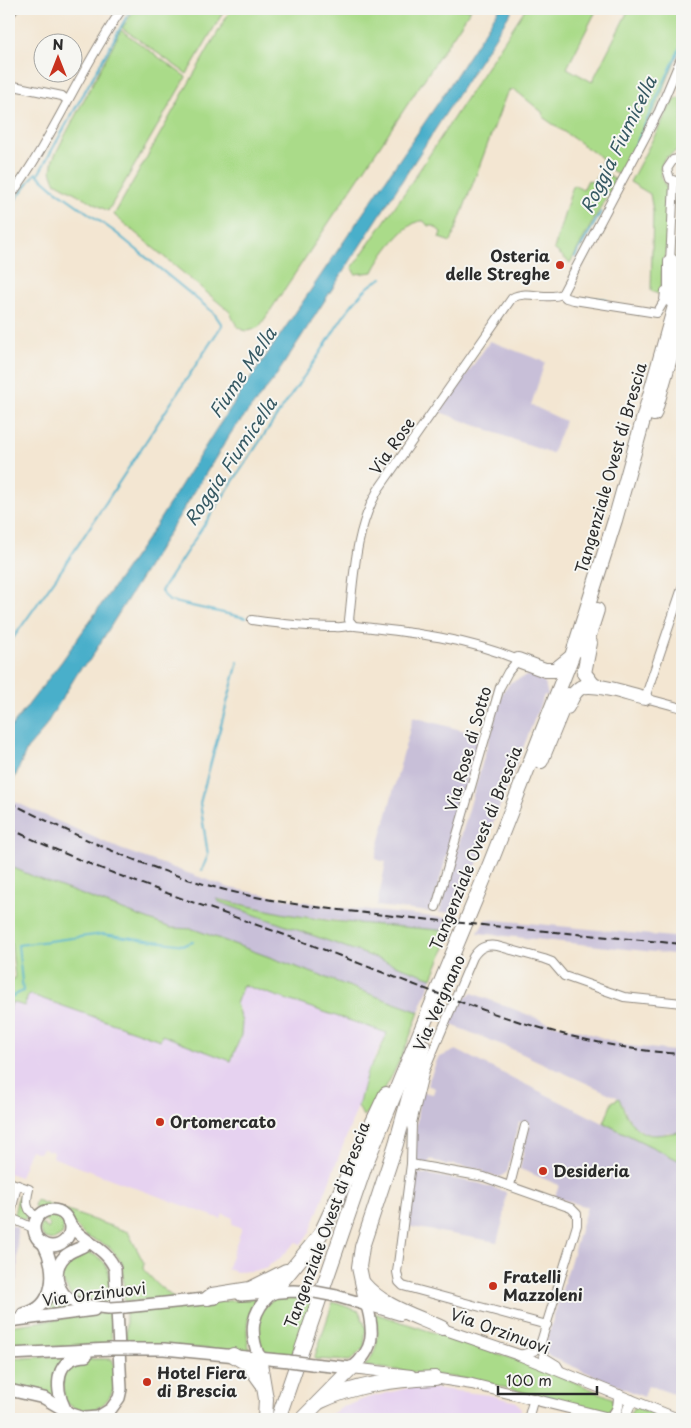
<svg xmlns="http://www.w3.org/2000/svg" width="691" height="1428" viewBox="0 0 691 1428" font-family="'Playpen Sans',sans-serif">
<style>
.built{fill:#e6d2f0}
.industrial{fill:#c8bfd8}
.green{fill:#aadb89;stroke:#6a835a}
.water{fill:#4aafca;stroke:#3a6d7a}
.lines{fill:none;stroke-linecap:round;stroke-linejoin:round}
.stream{stroke:#4aafca;stroke-width:2}
.street-casing{stroke:#8f887e;stroke-width:10}
.secondary-casing{stroke:#8f887e;stroke-width:12}
.primary-casing{stroke:#8f887e;stroke-width:14}
.highway-casing{stroke:#8f887e;stroke-width:16}
.street{stroke:#fff;stroke-width:8}
.secondary{stroke:#fff;stroke-width:10}
.primary{stroke:#fff;stroke-width:11}
.highway{stroke:#fff;stroke-width:14}
.rail{stroke:#2b2b2b;stroke-width:2;stroke-dasharray:8 4;stroke-linecap:butt}
.primary-bridge-casing{stroke:#8f887e;stroke-width:14;stroke-linecap:butt}
.primary-bridge{stroke:#fff;stroke-width:11}
.poi-dot{fill:#c8321e;stroke:#f6f6f2;stroke-width:2}
.labels{text-anchor:middle;stroke-width:4;stroke-linejoin:round;paint-order:stroke}
.poi-label{font-size:16px;font-weight:bold;fill:#2b2b2b;stroke:#f6f6f2;text-anchor:start}
.street-label{font-size:16px;fill:#2b2b2b;stroke:#f6f6f2}
.water-label{font-size:18px;font-style:italic;fill:#365963;stroke:#f6f6f2}
</style>
<rect width="100%" height="100%" fill="#f6f6f2"/>
<filter id="ink" filterUnits="userSpaceOnUse"><feTurbulence type="fractalNoise" baseFrequency=".02" numOctaves="2"/><feDisplacementMap in="SourceGraphic" scale="10" xChannelSelector="R" yChannelSelector="G"/><feConvolveMatrix kernelMatrix="1 2 1 2 8 2 1 2 1" color-interpolation-filters="sRGB"/></filter>
<filter id="wash" filterUnits="userSpaceOnUse"><feTurbulence type="fractalNoise" baseFrequency=".0096" numOctaves="4" result="noise"/><feDisplacementMap in="SourceGraphic" scale="20" xChannelSelector="R" yChannelSelector="G"/><feGaussianBlur stdDeviation="1.12" result="paint"/><feColorMatrix in="noise" values="0 0 0 0 0 0 0 0 0 0 0 0 0 0 0 0 0 1.4 0 .05"/><feComposite in="paint" operator="in"/></filter>
<g filter="url(#wash)">
<rect width="100%" height="100%" fill="#f3e6d2"/>
<g class="built">
<path d="M243 985 387 1033 367 1072 358 1106 310 1232 301 1244 296 1242 278 1260 261 1270 237 1272 227 1269 242 1228 232 1224 233 1218 223 1214 221 1219 141 1190 52 1157 54 1152 42 1148 39 1153 30 1150 20 1177 9 1173V1012L12 1002 29 994 160 1040 162 1035 240 1011 236 1004Z"/>
<path d="M416 1386 489 1395 517 1402 521 1409 519 1419H323L343 1407 367 1398Z"/>
</g>
<g class="industrial">
<path d="M490 341 545 362 531 405 565 421 552 454 440 412Z"/>
<path d="M529 675H535L545 683 548 696 544 695 459 909 455 912 439 913 503 691 511 682Z"/>
<path d="M413 717 480 735 431 912 377 906 386 862 375 859Z"/>
<path d="M15 802 120 849 230 888 333 907 457 919 452 931 375 925 286 914 220 899 219 902 432 978 419 1012 193 929 171 928 37 878 9 866V812Z"/>
<path d="M486 919 682 938V955L478 933Z"/>
<path d="M472 993 549 1023 582 1031 623 1045 682 1052V1132H668L658 1135 645 1133 632 1124 619 1098 505 1046 449 1024 462 998Z"/>
<path d="M456 1050 682 1162V1397L648 1385 644 1397 551 1357 546 1352 545 1346 587 1207 555 1197 559 1185 520 1169 529 1124 519 1122 507 1172 500 1177 483 1174 484 1170 448 1164 447 1166 431 1159 427 1164 415 1161 413 1158 419 1099 423 1092 433 1094 435 1088 427 1085 438 1058Z"/>
<path d="M411 1172 478 1183 506 1192 504 1217 497 1242 406 1226Z"/>
<path d="M9 1224 17 1227 18 1280H9Z"/>
</g>
<g class="green">
<path d="M135 9H225L187 74 122 28Z"/>
<path d="M231 9H471L260 326C243 337 236 328 230 312L114 215Z"/>
<path d="M525 9H597L567 68 592 82 629 9H682V44L658 103 622 172 617 174 601 162 603 159 544 118 542 112 515 90H510L506 95 451 242 439 238 441 232 434 226H428L424 221C408 218 379 258 373 272L355 274 352 268 405 192Z"/>
<path d="M121 30 186 77 108 211 55 182 51 171 53 159 62 141Z"/>
<path d="M682 98V147L664 159 660 169 662 179 669 193 667 249 662 266 661 292 658 294 651 291 653 211 650 194 630 182 672 103 677 99Z"/>
<path d="M602 171 616 180 570 263 554 249 573 185 583 190 588 180 592 182Z"/>
<path d="M678 189H682V260L675 283Z"/>
<path d="M9 866 37 878 171 928 193 929 419 1012C408 1043 388 1094 363 1116L358 1106 367 1072 379 1053 387 1033 243 985 236 1004 242 1022 241 1035 231 1061 162 1035 160 1040 29 994 24 1006 12 1002 9 1012V979H15L11 941 9 940Z"/>
<path d="M216 899 286 914 332 921 452 931 432 978 219 902Z"/>
<path d="M619 1098C625 1114 634 1135 655 1135 663 1135 673 1132 682 1132V1162L604 1123 612 1102Z"/>
<path d="M20 1195 27 1215 24 1220 14 1215 18 1196Z"/>
<path d="M36 1200 128 1232 144 1263 143 1269 158 1285 174 1298 125 1302 122 1263 110 1247 85 1236 62 1211 51 1207 37 1210 34 1206Z"/>
<path d="M50 1216 58 1217 64 1225 62 1235 54 1240 44 1238 40 1231 41 1223 48 1229 50 1225 43 1220Z"/>
<path d="M89 1253C113 1260 110 1281 111 1302L86 1303 72 1298 61 1278C66 1262 71 1253 89 1253Z"/>
<path d="M53 1286 62 1302 73 1308 42 1312 51 1301Z"/>
<path d="M279 1297 313 1299 292 1356C284 1356 275 1357 268 1353 249 1339 257 1303 279 1297Z"/>
<path d="M257 1298C246 1316 245 1332 250 1352L126 1343V1311Z"/>
<path d="M333 1302 359 1311 366 1328 364 1348 350 1361 314 1359Z"/>
<path d="M110 1312 112 1344 9 1349V1326Z"/>
<path d="M374 1313 539 1367 612 1398 614 1407 608 1412H601L475 1380 364 1366C379 1352 380 1333 374 1313Z"/>
<path d="M73 1355 56 1398 9 1385V1359Z"/>
<path d="M80 1359H112C127 1395 91 1428 64 1400L63 1372Z"/>
<path d="M636 1407 665 1419H631L629 1417 633 1408Z"/>
</g>
<path class="water" d="M499 9H513L274 379 231 433 89 661 80 669 41 733 27 749 9 791V730L62 661 153 530 215 431 444 94Z"/>
<g class="lines">
<g class="stream">
<path d="M630 157 682 43"/>
<path d="M9 208 36 173"/>
<path d="M575 257 601 212"/>
<path d="M586 298 606 299"/>
<path d="M246 618 169 601 161 591C212 512 264 434 318 356 334 333 355 290 382 278"/>
<path d="M9 644 67 562 222 325 214 313 115 232 54 189 38 175 131 9"/>
<path d="M202 870 208 855 200 803 238 662"/>
<path d="M9 998 23 991 18 945 103 934 184 945 193 942"/>
<path d="M546 1396 559 1400"/>
</g>
</g>
</g>
<g filter="url(#ink)">
<g class="lines">
<g class="street-casing">
<g id="street">
<path d="M9 16 14 9"/>
<path d="M9 85 62 96 67 100"/>
<path d="M682 158 673 160 667 169 670 179 682 183"/>
<path d="M9 198C53 139 80 69 122 9"/>
<path d="M670 262 674 182"/>
<path d="M562 294 659 111 682 56"/>
<path d="M562 294 566 298 574 300 657 313 664 301 665 291"/>
<path d="M682 588 645 698 682 708"/>
<path d="M252 620C280 624 308 627 336 627 342 628 348 625 355 626 409 632 467 638 518 660L508 672 500 687 436 907"/>
<path d="M354 626 349 620C354 575 355 530 378 490L512 298C528 289 546 301 562 294"/>
<path d="M411 1164 412 1123 425 1070 473 957C479 948 485 944 497 946L544 959 552 962 564 976 624 997 682 1003"/>
<path d="M9 1182 29 1189C26 1201 25 1211 38 1217"/>
<path d="M510 1185 525 1126"/>
<path d="M9 1217 33 1228"/>
<path d="M10 1217 17 1185"/>
<path d="M547 1325 403 1286 399 1282 397 1272 411 1164 484 1177 571 1208 577 1214V1225L541 1342 544 1357 557 1365 560 1370"/>
<path d="M519 1355 534 1351 541 1342"/>
<path d="M528 1419 534 1398"/>
</g>
</g>
<g class="secondary-casing">
<g id="secondary">
<path d="M367 1305 400 1315"/>
<path d="M437 1327 519 1355 678 1419"/>
<path d="M352 1368 411 1375"/>
<path d="M428 1377 472 1384 613 1419"/>
<path d="M609 1418C618 1413 619 1405 619 1395"/>
<path d="M625 1419 631 1400"/>
</g>
</g>
<g class="primary-casing">
<g id="primary">
<circle cx="52" cy="1228" r="18"/>
<path d="M85 1245C79 1249 70 1251 65 1256 51 1270 57 1294 74 1302 84 1306 97 1307 108 1308"/>
<path d="M241 1295 293 1291 315 1292"/>
<path d="M125 1307 215 1298"/>
<path d="M23 1314C56 1308 57 1269 44 1245"/>
<path d="M9 1321 94 1310"/>
<path d="M127 1349H164L289 1361"/>
<path d="M9 1354 111 1349"/>
<path d="M259 1357C249 1331 251 1311 273 1292"/>
<path d="M312 1364 352 1368C375 1349 374 1332 367 1305L336 1296"/>
<path d="M9 1390 44 1398 71 1414 84 1418 98 1417 111 1409 119 1398 121 1389 115 1269C106 1246 80 1242 68 1221"/>
<path d="M65 1409C54 1387 55 1357 86 1356"/>
</g>
</g>
<g class="highway-casing">
<g id="highway">
<path d="M671 261V300"/>
<path d="M654 414 682 316"/>
<path d="M590 643 584 673 594 686"/>
<path d="M584 651 597 610"/>
<path d="M518 660 545 670H555L570 658"/>
<path d="M567 707C571 701 573 692 580 688 593 681 630 695 645 698"/>
<path d="M541 761 568 695"/>
<path d="M363 1283C383 1307 414 1315 442 1328"/>
<path d="M273 1292 320 1235 386 1094"/>
<path d="M208 1298 212 1295 250 1289 286 1271"/>
<path d="M367 1305 359 1267 362 1247 396 1144 423 1046"/>
<path d="M233 1355 249 1365 262 1383"/>
<path d="M259 1357 266 1399 265 1419"/>
<path d="M319 1402C357 1384 393 1380 435 1378"/>
<path d="M278 1419 366 1163 490 864 572 656 615 520 682 281"/>
<path d="M302 1419 352 1368"/>
</g>
</g>
<use href="#street" class="street"/>
<use href="#secondary" class="secondary"/>
<use href="#primary" class="primary"/>
<use href="#highway" class="highway"/>
<g class="rail">
<path d="M9 802C80 838 151 871 229 891 286 905 345 911 404 917 497 927 590 935 682 944"/>
<path d="M9 828C100 873 198 903 293 938 417 984 550 1046 682 1054"/>
</g>
<g class="primary-bridge-casing">
<g id="primary-bridge">
<path d="M315 1292 336 1296"/>
<path d="M111 1308 125 1307"/>
<path d="M111 1349H127"/>
<path d="M289 1361 312 1364"/>
</g>
</g>
<use href="#primary-bridge" class="primary-bridge"/>
</g>
</g>
<g class="poi-dot">
<circle cx="560" cy="265" r="5"/>
<circle cx="160" cy="1122" r="5"/>
<circle cx="543" cy="1171" r="5"/>
<circle cx="493" cy="1286" r="5"/>
<circle cx="147" cy="1382" r="5"/>
</g>
<g class="labels">
<g class="poi-label">
<text x="550" y="262" text-anchor="end">Osteria<tspan x="550" dy="18">delle Streghe</tspan></text>
<text x="170" y="1128">Ortomercato</text>
<text x="553" y="1177">Desideria</text>
<text x="503" y="1283">Fratelli<tspan x="503" dy="18">Mazzoleni</tspan></text>
<text x="157" y="1379">Hotel Fiera<tspan x="157" dy="18">di Brescia</tspan></text>
</g>
<g class="street-label">
<text transform="translate(392 446) rotate(-55)" y="6">Via Rose</text>
<text transform="translate(611 468) rotate(-74)" y="6">Tangenziale Ovest di Brescia</text>
<text transform="translate(468 749) rotate(-74)" y="6">Via Rose di Sotto</text>
<text transform="translate(476 848) rotate(-68)" y="6">Tangenziale Ovest di Brescia</text>
<text transform="translate(439 1003) rotate(-66)" y="6">Via Vergnano</text>
<text transform="translate(327 1225) rotate(-70)" y="6">Tangenziale Ovest di Brescia</text>
<text transform="translate(94 1294) rotate(-7)" y="6">Via Orzinuovi</text>
<text transform="translate(500 1331) rotate(20)" y="6">Via Orzinuovi</text>
</g>
<g class="water-label">
<text transform="translate(619 145) rotate(-64)" y="6">Roggia Fiumicella</text>
<text transform="translate(243 373) rotate(-56)" y="6">Fiume Mella</text>
<text transform="translate(231 462) rotate(-56)" y="6">Roggia Fiumicella</text>
</g>
</g>
<rect width="691" height="1428" fill="none" stroke="#f6f6f2" stroke-width="30"/>
<g transform="translate(58 58)"><circle r="24" fill="#f6f6f2" stroke="#a5a5a2"/>
<path d="M0-4L9 19L0 12L-9 19Z" fill="#c8321e"/>
<text y="-8" font-size="14" font-weight="bold" text-anchor="middle" fill="#2b2b2b">N</text>
</g>
<path d="M498 1386v8h99v-8" fill="none" stroke="#2b2b2b" stroke-width="2.5"/>
<text x="506" y="1386" font-size="15" fill="#2b2b2b" stroke="#f6f6f2" stroke-width="4" paint-order="stroke">100 m</text>
</svg>
